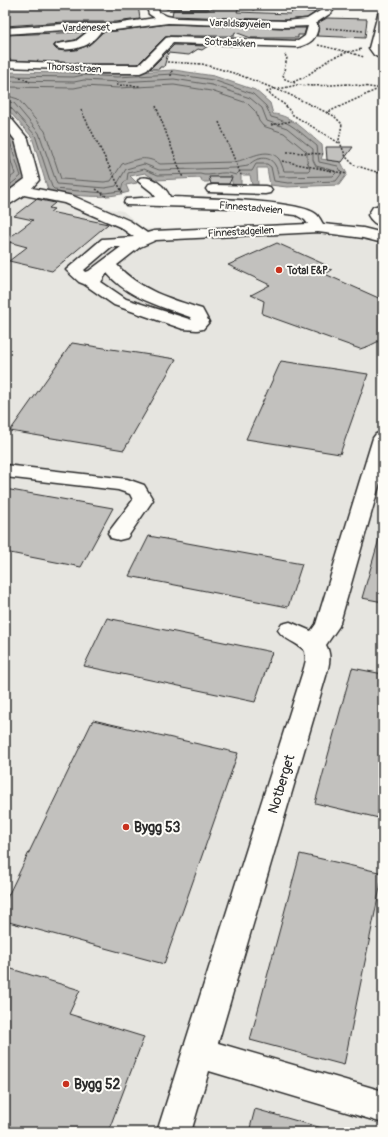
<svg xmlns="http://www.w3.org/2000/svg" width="388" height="1137" viewBox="0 0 388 1137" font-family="Pangolin,sans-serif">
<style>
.built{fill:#e6e5e0}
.water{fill:#adaca9;stroke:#797877}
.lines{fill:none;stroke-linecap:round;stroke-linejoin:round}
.shore{stroke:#5f5f5d;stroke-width:1}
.building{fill:#c2c1be;stroke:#2b2b2b}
.minor-casing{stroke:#2b2b2b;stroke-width:3}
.path{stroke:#2b2b2b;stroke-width:1.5;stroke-dasharray:2 1.5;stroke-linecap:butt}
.minor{fill:#fdfcf7;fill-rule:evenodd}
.poi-dot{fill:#c8321e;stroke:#fdfcf7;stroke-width:1.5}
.labels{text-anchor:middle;stroke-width:4;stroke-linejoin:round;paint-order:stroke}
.far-street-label{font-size:10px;fill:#2b2b2b;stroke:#fdfcf7}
.far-poi-label{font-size:10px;font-weight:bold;fill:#2b2b2b;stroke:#fdfcf7;text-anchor:start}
.near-street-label{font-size:14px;fill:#2b2b2b;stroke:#fdfcf7}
.near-poi-label{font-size:14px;font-weight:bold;fill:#2b2b2b;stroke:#fdfcf7;text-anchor:start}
</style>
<rect width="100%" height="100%" fill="#f5f4ef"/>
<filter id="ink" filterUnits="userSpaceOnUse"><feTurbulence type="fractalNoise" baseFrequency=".025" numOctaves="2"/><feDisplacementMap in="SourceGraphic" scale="8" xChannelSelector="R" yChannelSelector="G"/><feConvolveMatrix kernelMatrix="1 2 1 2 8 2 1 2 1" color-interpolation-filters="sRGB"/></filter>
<g filter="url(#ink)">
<path class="built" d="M22 193 37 199 58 200 123 211 144 229 318 223 383 247V1132H5V209Z"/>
<g class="water">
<path d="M174 70 214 76 255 90 270 103 273 114C292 115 307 133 322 145L323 154 321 159 341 162 347 174 339 185 287 187 270 185 267 168H257L258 185H252L250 175H241V186L233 187 231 177H211L209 182H202L201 178 156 180 145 173 130 176 137 183 126 185 129 192C104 200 77 195 52 193L48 190 32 137 8 110H5V72L74 73 83 71 117 73Z"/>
<path d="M5 127 13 137 26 178 5 194Z"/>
</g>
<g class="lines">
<g class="shore">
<path d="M5 76 74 77 83 75 117 77 174 74 213 80 253 94 266 106 271 117C290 121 302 134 317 146L319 162 338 166 342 173 336 181 288 183 274 181 271 167 267 164H256L252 171H240L236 175C220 169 211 178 200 174L158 175 144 169 128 173 127 180 123 183 121 191 105 193 54 189 52 187 35 135 11 108 5 106"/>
<path d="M5 81 74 82 84 80 118 82 174 79 212 85 250 98 262 108 267 121 287 128 313 149V160L316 166 335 171 336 173 333 176 279 177C278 173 277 168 275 165 269 154 254 158 248 166L235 168 159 170 144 164 126 169 116 186 105 188 57 184 39 133 14 103 5 101"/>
<path d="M5 87 74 88 84 86 118 88 174 85 211 91 247 103 256 112 259 121 263 126 284 133 307 152V161L310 169 308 171H284C283 168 281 162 279 159 267 145 248 160 234 162L160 164C145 155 138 159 122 164L111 181 104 182 61 179 45 131 18 99 5 95"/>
<path d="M5 134 9 139 21 176 5 189"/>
<path d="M5 142 15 174 5 182"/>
</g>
</g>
<g class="building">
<path d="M5 5H52L53 8 95 7H98V5H138L140 19 115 22H64L5 26Z"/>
<path d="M221 6 239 7 237 12 291 14 292 11 316 12 307 18 285 20 172 16 173 10H207Z"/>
<path d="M327 18 367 19 365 38 317 36 319 26 318 23Z"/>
<path d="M168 24 285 28H306L304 35H298V38H251L235 32 234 36H170L165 37 138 64H84L5 60V35L86 32 75 40 57 43 54 45V47L57 50 66 51 76 50 89 45 103 32 115 31Z"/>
<path d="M174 45 208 46 202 50 198 49 189 55 168 53 164 67H160L159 69H150Z"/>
<path d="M326 147H353L342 162 327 160Z"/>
<path d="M209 177H232L229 184H211Z"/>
<path d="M36 199 55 203 49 208 54 209 50 212 108 224 52 271 9 261 27 247 5 241 33 220 14 216Z"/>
<path d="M277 243 328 266 325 268 332 270 325 274 383 300V339L369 346 360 349 262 314 264 301 251 295 270 285 228 265Z"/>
<path d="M72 343 176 359 124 450 10 431Z"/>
<path d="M281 361 368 374 340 454 246 439Z"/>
<path d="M5 489 113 508 81 567 5 552Z"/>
<path d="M149 536 302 564 288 607 129 576Z"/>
<path d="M379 539 383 540V602L362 598Z"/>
<path d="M107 618 272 652 255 702 84 666Z"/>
<path d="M352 668 383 674V819L315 803Z"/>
<path d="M93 720 238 753 164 964 5 921V902Z"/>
<path d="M300 854 383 873 344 1065 250 1040Z"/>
<path d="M5 967 80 990 69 1014 144 1037 108 1132H5Z"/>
<path d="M255 1109 322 1128 321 1132H249Z"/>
</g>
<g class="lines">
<g class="minor-casing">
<g id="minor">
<path d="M146 5H156L159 12 167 16 177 18 285 21 307 19 323 9 322 5H332L334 9 331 13 316 23 318 26C317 39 310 44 298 47L173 43 147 70 140 73H84L62 69 5 67V61L62 63 84 65H139L166 38 170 37 298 41 305 36 308 26 285 27 168 23 115 30H102C98 35 94 40 88 44 81 48 61 53 55 46L57 44 76 41 90 30H64L5 34V28L64 24H115L155 18 149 14Z"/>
<path d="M162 5H212L207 8H167Z"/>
<path d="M383 11V37L381 48 383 51V60L374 55 369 48 378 14Z"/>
<path d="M5 115 9 116 28 139 39 180 32 188 73 196 130 221 147 233 154 231 308 224 305 220 296 215 233 208 126 205 124 202 126 199 156 197 152 192 138 181 140 178C152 175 166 187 170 197 197 198 299 200 316 214 319 216 321 221 323 224L363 228 383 233V243L363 238 318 232 156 240 140 247 117 265C139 290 171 299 202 309L209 322 203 329 197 330 183 329 114 305 84 284 79 282 66 270 102 239 134 237 120 227 64 203 24 195 10 204 5 205V194L25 179 15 140 5 127ZM111 247H121L89 271 86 272 84 270ZM107 273C128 298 160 306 190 317L192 320 126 299 101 282Z"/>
<path d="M213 185 265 186 270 187 272 190 270 193 265 194 208 192 206 189 208 186Z"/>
<path d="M383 204V226C376 225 371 221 368 215L373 207Z"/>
<path d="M383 432V472L339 626 326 645C332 656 329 665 326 676L218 1043 383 1091V1123L209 1071 191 1132H157L304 668 306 660 305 651C297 642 284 640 278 630L282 624 290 622 311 631 316 624 373 438 376 434Z"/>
<path d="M5 465 127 479 144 485 153 500 127 538 119 540 111 538 108 533 133 500 130 494 118 490 5 477Z"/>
</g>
</g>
<g class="path">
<path d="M253 10 260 5"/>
<path d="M326 28 364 31"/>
<path d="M318 45 348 52 362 49"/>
<path d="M285 55 287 58 283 75 285 79 295 83"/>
<path d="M167 62 202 64 237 74 288 94 334 116 342 124 339 140 346 157 354 165 383 174"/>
<path d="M171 76 172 70"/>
<path d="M20 77 30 82"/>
<path d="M117 81V85L140 86"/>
<path d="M293 82 305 77 330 59 348 52 364 57"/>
<path d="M274 88 267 92 285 105 293 115 339 143"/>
<path d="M279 89 297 85 313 86 349 84 383 89"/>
<path d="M156 106 183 178"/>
<path d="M81 110 123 194"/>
<path d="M326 113 376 90"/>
<path d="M219 122 241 175"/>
<path d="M271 125 292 121"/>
<path d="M287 152 323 154"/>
<path d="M282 161 347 174"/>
<path d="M96 189 107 197"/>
</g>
<use href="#minor" class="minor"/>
</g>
</g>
<g class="poi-dot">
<circle cx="279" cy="270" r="4"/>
<circle cx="126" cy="827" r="4"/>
<circle cx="66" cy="1084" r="4"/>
</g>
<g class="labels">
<g class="far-street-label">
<text transform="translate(240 23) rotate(2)" y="4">Varaldsøyveien</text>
<text transform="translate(86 27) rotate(-1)" y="4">Vardeneset</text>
<text transform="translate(230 42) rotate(3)" y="4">Sotrabakken</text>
<text transform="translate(74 67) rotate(3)" y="4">Thorsastraen</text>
<text transform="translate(251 207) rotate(5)" y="4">Finnestadveien</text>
<text transform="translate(241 231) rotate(-3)" y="4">Finnestadgeilen</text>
</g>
<g class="far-poi-label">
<text x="287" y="274">Total E&amp;P</text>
</g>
<g class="near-street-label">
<text transform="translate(281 784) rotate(-73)" y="5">Notberget</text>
</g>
<g class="near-poi-label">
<text x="134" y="832">Bygg 53</text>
<text x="74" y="1089">Bygg 52</text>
</g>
</g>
<rect width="388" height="1137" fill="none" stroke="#fdfcf7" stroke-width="20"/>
<rect x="10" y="10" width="368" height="1117" fill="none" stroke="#2b2b2b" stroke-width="1.5" filter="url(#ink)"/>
</svg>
